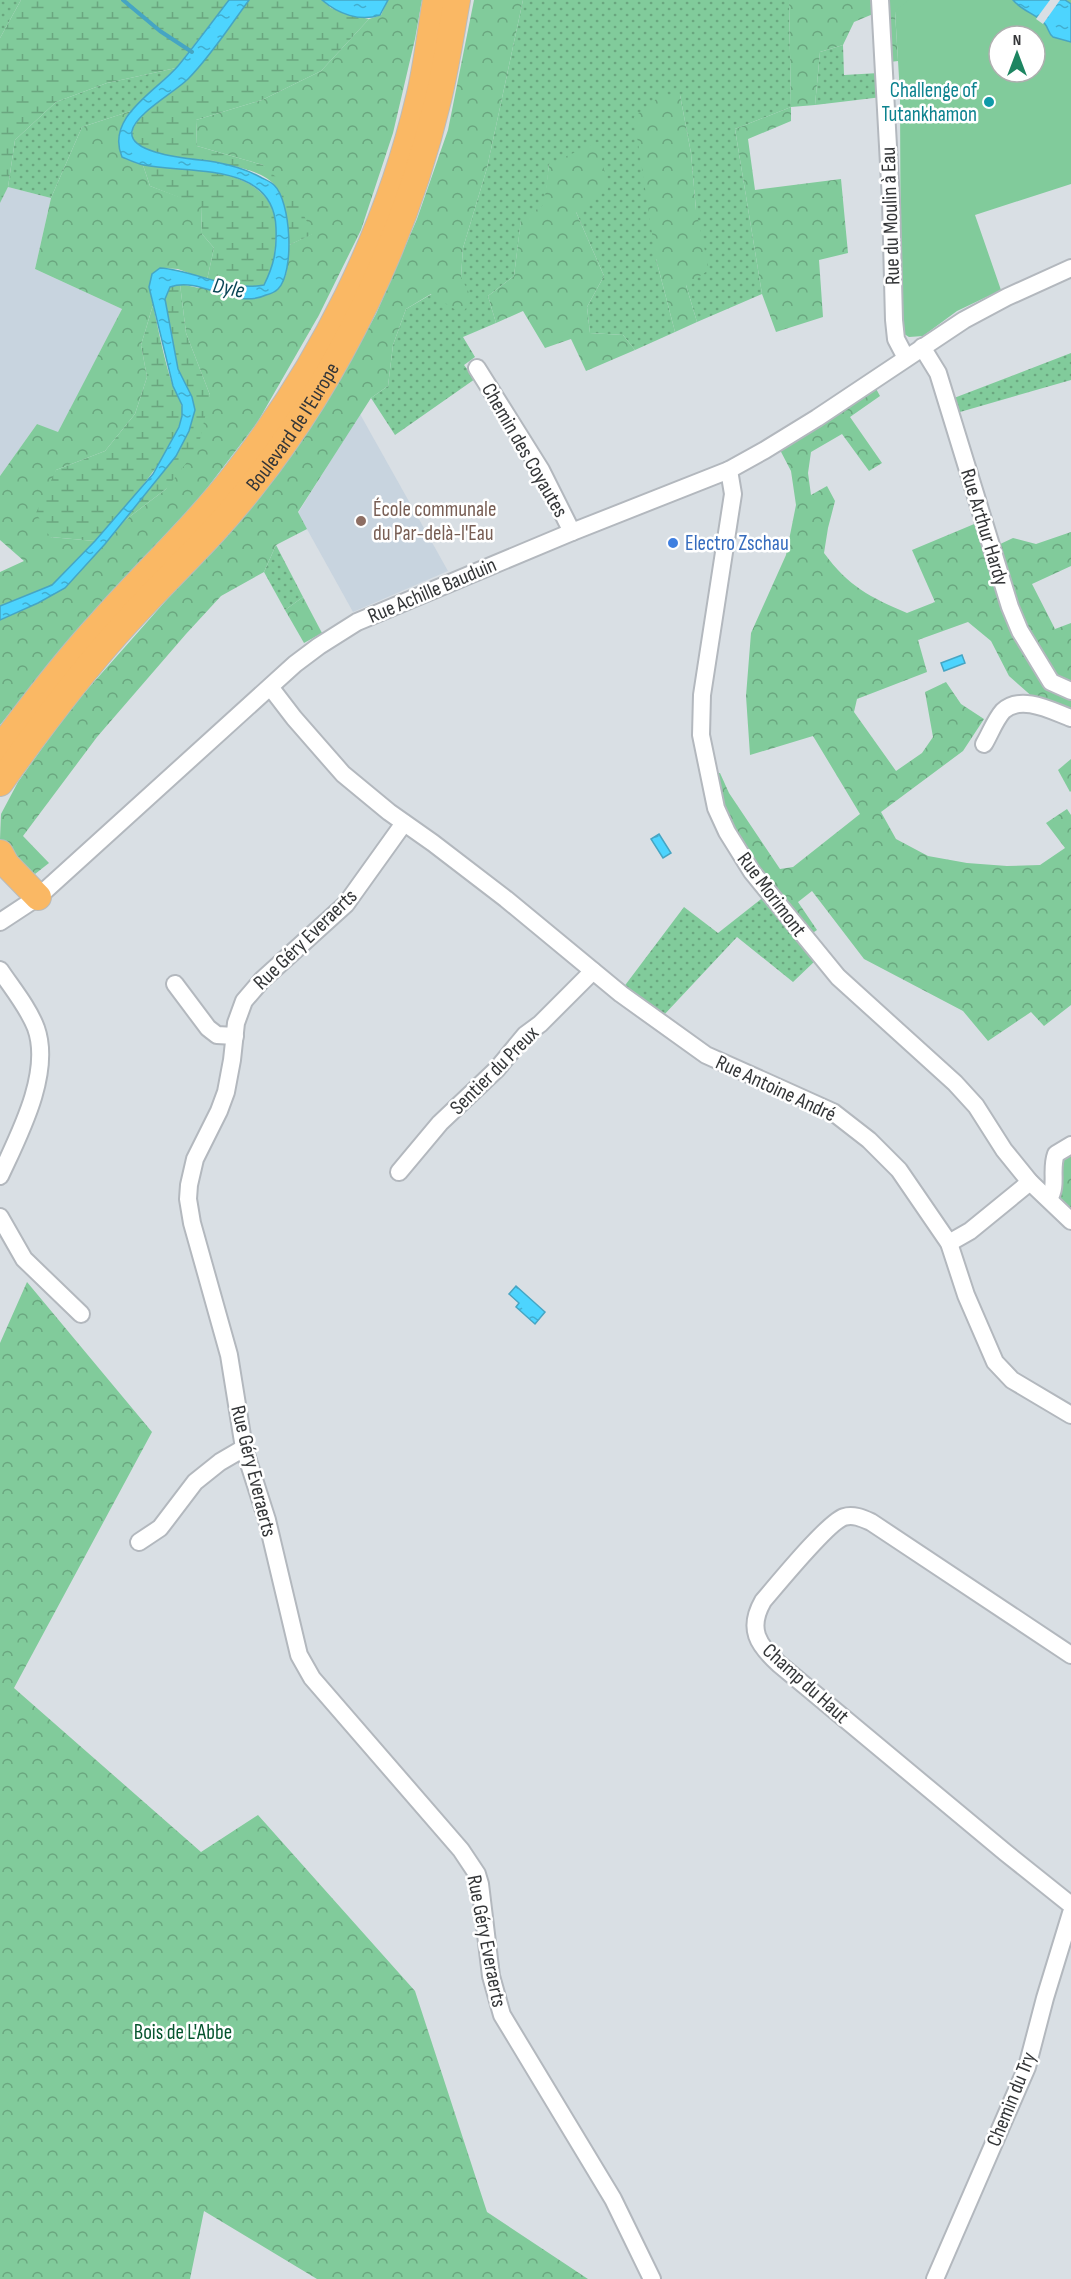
<svg xmlns="http://www.w3.org/2000/svg" width="1071" height="2279" viewBox="0 0 1071 2279" font-family="'Sofia Sans Condensed',sans-serif">
<style>
.built{fill:#c8d4df}
.grass{fill:url(#grass-dots)}
.forest{fill:url(#forest-crowns)}
.wetland{fill:url(#wetland-marsh)}
.park{fill:#81cb9b;fill-rule:evenodd}
.water{fill:url(#water-ripples);stroke:#46a5c3;stroke-width:1.5}
.pier{fill:#d9dfe4}
.lines{fill:none;stroke-linecap:round;stroke-linejoin:round}
.stream{stroke:#46a5c3;stroke-width:4}
.minor-casing{stroke:#b3b8be;stroke-width:20}
.highway-casing{stroke:#babbbb;stroke-width:28}
.minor{stroke:#fff;stroke-width:16}
.highway{stroke:#fab864;stroke-width:26}
.culture-dot{fill:#0f9aa8;stroke:#fff;stroke-width:2}
.education-dot{fill:#8d6e63;stroke:#fff;stroke-width:2}
.shop-dot{fill:#3f7fe0;stroke:#fff;stroke-width:2}
.labels{text-anchor:middle;stroke-width:5;stroke-linejoin:round;paint-order:stroke}
.culture-label{font-size:21px;fill:#0d838f;stroke:#fff;text-anchor:end}
.street-label{font-size:21px;fill:#343638;stroke:#fff}
.education-label{font-size:21px;fill:#785e54;stroke:#fff;text-anchor:start}
.shop-label{font-size:21px;fill:#366cbe;stroke:#fff;text-anchor:start}
.park-label{font-size:21px;fill:#07552f;stroke:#fff}
.water-label{font-size:22px;font-style:italic;fill:#0b4657;stroke:#fff}
</style>
<defs>
<pattern id="grass-dots" width="8" height="8" patternUnits="userSpaceOnUse" patternTransform="scale(1.5)"><rect width="8" height="8" fill="#81cb9b"/><path d="M2 2h.1M6 6h.1" fill="none" stroke="#6aa67f" stroke-width="1.8" stroke-linecap="round"/></pattern>
<pattern id="forest-crowns" width="20" height="18" patternUnits="userSpaceOnUse" patternTransform="scale(1.5)"><rect width="20" height="18" fill="#81cb9b"/><path d="M2 6a3 3 0 1 1 6 0M12 15a3 3 0 1 1 6 0" fill="none" stroke="#6aa67f"/></pattern>
<pattern id="wetland-marsh" width="20" height="14" patternUnits="userSpaceOnUse" patternTransform="scale(1.5)"><rect width="20" height="14" fill="#81cb9b"/><path d="M1 5h8M5 5V1M11 12h8M15 12V8" fill="none" stroke="#6aa67f"/></pattern>
<pattern id="water-ripples" width="26" height="14" patternUnits="userSpaceOnUse" patternTransform="scale(1.5)"><rect width="26" height="14" fill="#4dd4fe"/><path d="M2 4q2-2 4 0t4 0M15 11q2-2 4 0t4 0" fill="none" stroke="#41adcf"/></pattern>
</defs>
<rect width="100%" height="100%" fill="#d9dfe4"/>
<g class="built">
<path d="M8 187 51 198 35 269 122 309 58 433 37 424 0 476V203Z"/>
<path d="M360 414 448 571 353 612 298 513Z"/>
</g>
<g class="grass">
<path d="M0 0H21L0 38Z"/>
<path d="M523 0H789L791 107 735 129 762 294 697 322 686 285 696 210 691 153 680 95 656 259 675 332 635 350 623 335 590 333 587 307 604 276 576 212 549 164 545 205 521 220 514 276 488 296 496 323 463 337 475 357 464 365 475 379 395 435 371 398 388 386 393 345 406 309 461 277 463 248 487 168Z"/>
<path d="M843 45 844 75 879 73 882 97 815 105 820 52Z"/>
<path d="M176 68 131 111 82 127 51 198 8 187 15 140 56 102 107 83Z"/>
<path d="M1071 353V380L960 412 954 398Z"/>
<path d="M276 545 303 597 285 610 264 572Z"/>
<path d="M765 896 816 960 793 982 737 937 663 1016 623 988 684 907 718 933Z"/>
</g>
<g class="forest">
<path d="M388 0H422L415 39 393 133 361 230 319 315 257 423 198 500 104 600 49 664 0 725V620L38 603 105 544 124 521 166 489 210 395 186 333 180 284 199 288 278 289 286 275 289 245 312 234 263 165 197 146 196 120 262 100 321 71 369 19 381 15Z"/>
<path d="M474 0H523L487 168 463 248 461 277 472 299 462 314 431 294 406 309 393 345 388 386 371 398 298 512 307 529 276 545 264 572 221 596 186 634 97 737 23 836 49 863 35 874 7 852 0 839 1 814 18 782 70 709 271 482 322 410 376 314 417 219 448 130Z"/>
<path d="M789 0H961L895 12 898 61 890 62 873 14 854 22 843 45 820 52 815 105 791 107V121L748 139 755 190 841 179 848 253 819 260 823 317 776 332 762 294 735 129 791 107Z"/>
<path d="M680 95 691 153 696 210 709 270 686 285 697 322 675 332 656 259 634 117 660 96Z"/>
<path d="M131 111C123 126 115 140 122 157L143 165 150 186 201 205 202 234 214 248 207 280 178 269 160 268 149 287 153 305 141 345 147 377 135 414 105 451 56 470 50 537 95 541 52 585 0 606V572L24 561 0 540V476L37 424 58 432 122 309 35 269 51 198 82 127Z"/>
<path d="M598 142 608 189 576 212 604 276 587 307 590 333 623 335 635 350 586 371 571 339 545 348 523 311 496 323 488 296 514 276 521 219 544 205 549 164Z"/>
<path d="M874 385 880 396 850 417 882 463 869 471 842 434 811 452 808 473 811 495 827 486 835 501 828 528 824 553C849 587 870 597 907 613L935 602 912 550 979 522 1016 633 1071 694V711L1035 699 1009 676 991 641 968 622 918 640 927 672 857 699 854 712 896 771 922 753 933 737 925 692 946 682 961 704 984 719 963 751 881 812 896 839 928 856 967 863 1007 866 1040 865 1065 848 1046 823 1067 809 1071 815V1005L1044 1026 1031 1012 988 1041 963 1011 864 959 812 891 798 902 817 930 808 936 735 841 712 773H720L729 793 780 869 793 867 860 814 813 736 750 755 746 696 751 633 786 555 796 505 791 471 779 448Z"/>
<path d="M1071 532V566L1032 584 1055 629 1071 623V687L1053 678 1024 631 996 546 1013 538 1036 544Z"/>
<path d="M303 597 322 633 304 643 285 610Z"/>
<path d="M1071 759V791L1070 792 1058 770Z"/>
<path d="M1071 1150V1214L1057 1201 1062 1155Z"/>
<path d="M27 1282 152 1432 14 1688 201 1852 258 1815 415 1991 487 2212 588 2279H317L204 2211 190 2279H0V1343Z"/>
</g>
<g class="wetland">
<path d="M21 0H229L176 68 107 83 56 102 15 140 8 187 0 203V38Z"/>
<path d="M249 0H322L331 8 350 15 369 19 321 71 262 100 196 120 197 146 263 165 293 193 313 234 289 245C287 225 287 204 276 187 259 161 182 161 154 153 144 149 128 142 133 129 141 110 172 94 187 80 208 59 231 24 249 0Z"/>
<path d="M143 165C192 169 282 166 276 237 274 259 274 265 264 286L251 288 207 280 214 248 202 234 201 206 150 186Z"/>
<path d="M180 284 186 333 210 395 198 448 166 489 124 521 176 456 192 397 178 369 165 299 170 287Z"/>
<path d="M153 305C159 332 164 360 173 386 176 393 181 400 182 408 186 443 118 515 95 541L50 537 36 513 56 470 105 451 135 414 147 377 141 345Z"/>
</g>
<path class="park" d="M909 0H1071V184L975 215 1001 290 957 311 923 336 909 337 901 332 900 94 895 11ZM999 36H1035V72H999Z"/>
<g class="water">
<path d="M229 0H249C230 26 210 57 188 79 175 92 135 114 132 131 127 156 200 159 215 162 231 165 248 170 262 178 266 180 271 182 274 185 291 201 295 272 278 289 276 291 270 294 266 295 234 310 201 276 170 287L165 299 178 369 192 397 195 410 189 431 176 456 105 544 65 588 38 603 0 620V606L52 585 95 541 153 474 179 427 182 416V405L173 386 149 287 152 274 160 268C195 270 228 292 264 285 274 265 277 250 276 228 274 161 188 174 144 165 137 164 129 160 122 157 105 117 157 91 178 66 196 44 212 22 229 0Z"/>
<path d="M322 0H388L380 15C360 22 338 14 322 0Z"/>
<path d="M1013 0H1065L1071 4V42L1053 37C1048 33 1049 29 1045 24 1037 14 1023 12 1013 0Z"/>
<path d="M962 655 965 663 944 671 941 663Z"/>
<path d="M659 834 671 853 663 858 651 839Z"/>
<path d="M516 1286 545 1312 535 1324 516 1307 519 1303 509 1294Z"/>
</g>
<path class="pier" d="M1050 0H1060L1043 24 1036 19Z"/>
<g class="lines">
<path class="stream" d="M123 0 160 31 192 52"/>
<g class="minor-casing">
<g id="minor">
<path d="M880 0 891 201 894 320 896 339 906 358"/>
<path d="M922 347 938 373 1010 607 1020 631 1051 682 1071 691"/>
<path d="M477 368 541 470 572 532"/>
<path d="M729 470 733 494 702 695 701 735 716 808 727 832 752 872 838 977 955 1083 976 1106 1004 1150 1030 1182 1071 1221"/>
<path d="M271 688 294 718 343 774 389 812 433 843 506 899 621 994 706 1055 833 1112 869 1140 899 1170 949 1243 966 1295 995 1362 1012 1380 1071 1415"/>
<path d="M984 744C990 734 995 720 1003 711 1021 694 1052 711 1071 718"/>
<path d="M404 823 346 904 262 980 244 1001 236 1023 232 1060 226 1092 219 1111 195 1159 189 1185 188 1199 192 1223 229 1355 244 1448 267 1520 299 1655 312 1678 461 1850 477 1874 480 1884 491 1976 502 2015 613 2199 652 2279"/>
<path d="M0 922 38 897 295 664 319 646 357 622 572 532 729 470 765 450 817 418 964 320 1007 297 1071 268"/>
<path d="M0 970C12 988 28 1007 36 1028 52 1073 19 1135 0 1176"/>
<path d="M175 984 208 1028 217 1035 235 1036"/>
<path d="M399 1172 440 1123 497 1069 525 1035 540 1024 593 971"/>
<path d="M1049 1199C1058 1185 1050 1170 1056 1154L1071 1145"/>
<path d="M0 1217 24 1259 81 1314"/>
<path d="M949 1243 970 1231 1030 1182"/>
<path d="M139 1542 160 1528 195 1482 220 1462 244 1448"/>
<path d="M1071 1655 871 1522C862 1518 853 1514 844 1517 828 1522 776 1586 763 1601 747 1629 758 1645 779 1664L1006 1853 1071 1905"/>
<path d="M935 2279 1027 2067 1045 1998 1071 1913"/>
</g>
</g>
<g class="highway-casing">
<g id="highway">
<path d="M0 749C32 705 65 662 102 622 146 572 195 527 236 474 321 365 387 234 419 98 427 66 430 33 436 0"/>
<path id="s1" d="M0 783C37 731 75 680 117 633 161 583 211 539 252 486 340 375 405 238 438 100 446 67 451 33 457 0"/>
<path d="M0 853 6 864 38 897"/>
</g>
</g>
<use href="#minor" class="minor"/>
<use href="#highway" class="highway"/>
</g>
<circle class="culture-dot" cx="989" cy="102" r="6"/>
<circle class="education-dot" cx="361" cy="521" r="6"/>
<circle class="shop-dot" cx="673" cy="543" r="6"/>
<g class="labels">
<g class="culture-label">
<text x="977" y="97">Challenge of<tspan x="977" dy="24">Tutankhamon</tspan></text>
</g>
<g class="street-label">
<text transform="translate(890 216) rotate(-92)" y="7">Rue du Moulin à Eau</text>
<text dy="7" stroke="none"><textPath href="#s1" startOffset="462">Boulevard de l'Europe</textPath></text>
<text transform="translate(525 450) rotate(60)" y="7">Chemin des Coyautes</text>
<text transform="translate(985 527) rotate(73)" y="7">Rue Arthur Hardy</text>
<text transform="translate(432 590) rotate(-23)" y="7">Rue Achille Bauduin</text>
<text transform="translate(772 894) rotate(53)" y="7">Rue Morimont</text>
<text transform="translate(305 939) rotate(-44)" y="7">Rue Géry Everaerts</text>
<text transform="translate(494 1070) rotate(-45)" y="7">Sentier du Preux</text>
<text transform="translate(776 1088) rotate(25)" y="7">Rue Antoine André</text>
<text transform="translate(254 1471) rotate(76)" y="7">Rue Géry Everaerts</text>
<text transform="translate(806 1683) rotate(42)" y="7">Champ du Haut</text>
<text transform="translate(487 1941) rotate(79)" y="7">Rue Géry Everaerts</text>
<text transform="translate(1011 2099) rotate(-68)" y="7">Chemin du Try</text>
</g>
<g class="education-label">
<text x="373" y="516">École communale<tspan x="373" dy="24">du Par-delà-l'Eau</tspan></text>
</g>
<g class="shop-label">
<text x="685" y="550">Electro Zschau</text>
</g>
<g class="park-label">
<text x="183" y="2039">Bois de L'Abbe</text>
</g>
<g class="water-label">
<text transform="translate(229 287) rotate(11)" y="8">Dyle</text>
</g>
</g>
<g transform="translate(1017 54)"><circle r="28" fill="#ffffff" stroke="#aeafaf" stroke-width="1.5"/>
<path d="M0-4.5L10 22L0 15L-10 22Z" fill="#1d8561"/>
<text y="-9" font-size="16" font-weight="bold" text-anchor="middle" fill="#343638">N</text>
</g>
</svg>
